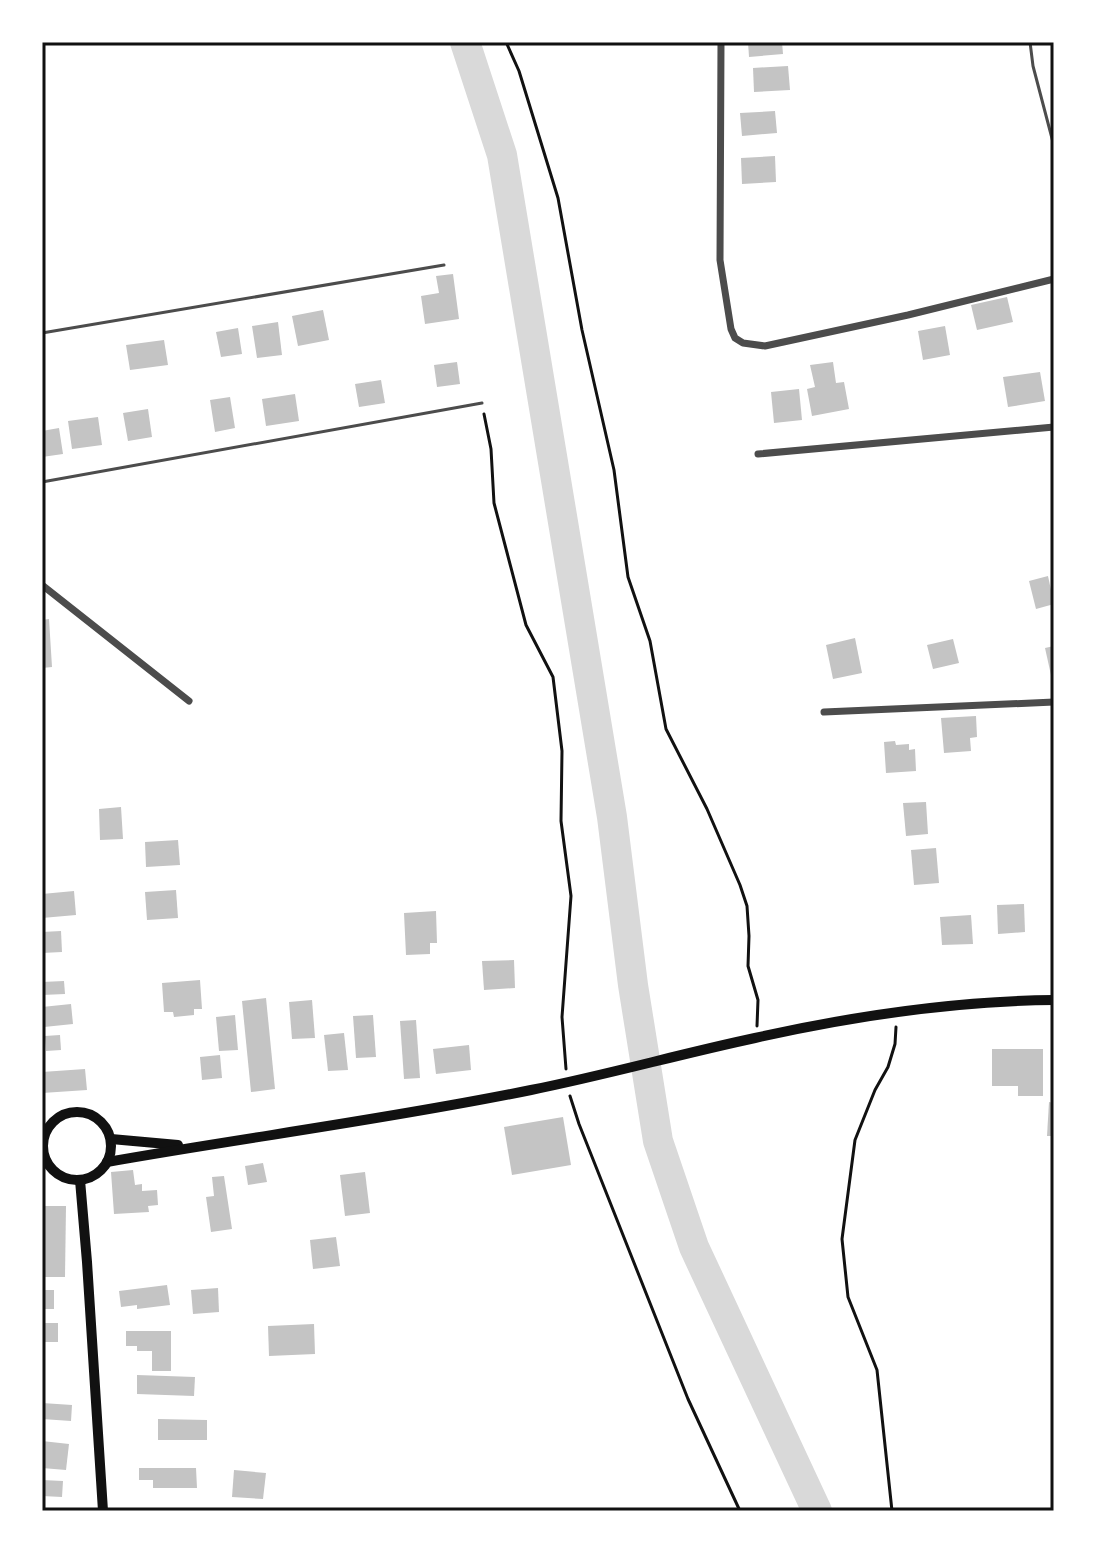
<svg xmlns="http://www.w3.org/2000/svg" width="1096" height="1553" viewBox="0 0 1096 1553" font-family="'PT Sans',sans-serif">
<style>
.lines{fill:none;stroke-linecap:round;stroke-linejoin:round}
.river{stroke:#d9d9d9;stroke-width:30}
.building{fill:#c4c4c4}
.path{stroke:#111;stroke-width:3}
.service{stroke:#4c4c4c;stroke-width:3}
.minor{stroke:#4c4c4c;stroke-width:7}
.secondary{stroke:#111;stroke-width:10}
.neatline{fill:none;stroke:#111;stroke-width:3}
</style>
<rect width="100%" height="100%" fill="#fff"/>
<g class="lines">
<path class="river" d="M465 42 502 155 612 817 633 985 658 1141 694 1247 817 1511"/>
</g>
<g class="building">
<path d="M748 42H782L783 54 749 57Z"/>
<path d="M788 66 790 90 754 92 753 68Z"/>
<path d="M775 111 777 133 742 136 740 113Z"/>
<path d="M775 156 776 182 742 184 741 158Z"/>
<path d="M453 274 459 319 425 324 421 296 439 293 436 276Z"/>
<path d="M1007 297 1013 322 977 330 971 305Z"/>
<path d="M323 310 329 340 298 346 292 316Z"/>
<path d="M278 322 282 355 257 358 252 326Z"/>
<path d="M945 326 950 355 923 360 918 331Z"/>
<path d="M238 328 242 354 221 357 216 332Z"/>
<path d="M164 340 168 365 130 370 126 345Z"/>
<path d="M457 362 460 384 437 387 434 365Z"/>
<path d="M833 362 836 383 844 382 849 409 812 416 807 389 815 387 810 365Z"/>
<path d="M1040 372 1045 401 1008 407 1003 377Z"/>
<path d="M381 380 385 403 359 407 355 384Z"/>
<path d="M799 389 802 420 774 423 771 392Z"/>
<path d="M295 394 299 421 266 426 262 399Z"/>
<path d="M230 397 235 428 215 432 210 400Z"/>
<path d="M148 409 152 437 128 441 123 413Z"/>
<path d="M98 417 102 445 72 449 68 421Z"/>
<path d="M59 428 63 454 42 457V431Z"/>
<path d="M1048 576 1054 604 1036 609 1029 581Z"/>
<path d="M49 619 52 667 42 668V620Z"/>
<path d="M855 638 862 673 833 679 826 645Z"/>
<path d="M953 639 959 663 933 669 927 645Z"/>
<path d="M1054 646V684H1053L1045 648Z"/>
<path d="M976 716 977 737 970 738 971 751 944 753 941 718Z"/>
<path d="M895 741 896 745 909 744V750L915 749 916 771 886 773 884 742Z"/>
<path d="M926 802 928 834 906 836 903 803Z"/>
<path d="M121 807 123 839 100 840 99 809Z"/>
<path d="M178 840 180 865 146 867 145 842Z"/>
<path d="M936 848 939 883 914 885 911 850Z"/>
<path d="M176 890 178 918 147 920 145 892Z"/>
<path d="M74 891 76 915 42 918V894Z"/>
<path d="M1024 904 1025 932 998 934 997 905Z"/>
<path d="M436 911 437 943H430V954L406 955 404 913Z"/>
<path d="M971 915 973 944 942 945 940 917Z"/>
<path d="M61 931 62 952 42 953V932Z"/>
<path d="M514 960 515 988 484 990 482 961Z"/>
<path d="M200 980 202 1009H194V1015L174 1017 173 1012H164L162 983Z"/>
<path d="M64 981 65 994 42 995V982Z"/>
<path d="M266 998 275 1089 251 1092 242 1001Z"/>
<path d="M312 1000 315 1038 292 1039 289 1002Z"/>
<path d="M71 1004 73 1024 44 1027 42 1007Z"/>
<path d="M235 1015 238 1050 219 1051 216 1017Z"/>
<path d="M373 1015 376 1057 356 1058 353 1016Z"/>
<path d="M416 1020 420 1078 404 1079 400 1021Z"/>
<path d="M344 1033 348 1070 328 1071 324 1035Z"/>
<path d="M60 1035 61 1050 46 1051 45 1036Z"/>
<path d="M469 1045 471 1070 436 1074 433 1049Z"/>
<path d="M992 1049H1043V1096H1018V1086H992Z"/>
<path d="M220 1055 222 1078 202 1080 200 1057Z"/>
<path d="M85 1069 87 1090 42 1093V1072Z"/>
<path d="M1049 1102 1054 1103V1136H1047Z"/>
<path d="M563 1117 571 1165 512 1175 504 1127Z"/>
<path d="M263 1163 267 1182 248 1185 245 1166Z"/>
<path d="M133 1170 135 1185 142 1184V1191L157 1190 158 1205 148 1206 149 1212 114 1214 111 1172Z"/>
<path d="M365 1172 370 1213 345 1216 340 1175Z"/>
<path d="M224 1176 232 1229 211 1232 206 1197 214 1196 212 1177Z"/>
<path d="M42 1206H66L65 1277H42Z"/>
<path d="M336 1237 340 1266 313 1269 310 1240Z"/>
<path d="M167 1285 170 1305 137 1309V1305L121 1307 119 1291Z"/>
<path d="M218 1288 219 1312 193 1314 191 1290Z"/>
<rect x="42" y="1290" width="12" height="19"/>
<rect x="42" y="1323" width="16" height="19"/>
<path d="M314 1324 315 1354 269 1356 268 1326Z"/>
<path d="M126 1331H171V1371H152V1351H137V1346H126Z"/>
<path d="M137 1375 195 1377 194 1396 137 1394Z"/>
<path d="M42 1403 72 1405 71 1421 42 1419Z"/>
<path d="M158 1419 207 1420V1440H158Z"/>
<path d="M42 1441 69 1444 66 1470 42 1468Z"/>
<path d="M139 1468H196L197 1488H153V1480H139Z"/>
<path d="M234 1470 266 1473 263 1499 232 1497Z"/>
<path d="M42 1480 63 1481 62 1497 42 1496Z"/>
</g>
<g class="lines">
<g class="path">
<path d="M506 42 519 71 558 198 582 330 614 470 628 577 650 641 666 729 707 809 740 885 747 906 749 936 748 966 758 1000 757 1026"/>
<path d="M484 414 491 449 494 503 526 625 553 677 562 751 561 821 571 896 562 1017 566 1069"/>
<path d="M570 1096 579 1124 688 1399 740 1511"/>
<path d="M892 1511 877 1370 848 1297 842 1239 855 1140 875 1090 888 1067 895 1044 896 1027"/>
</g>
<g class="service">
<path d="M1030 42 1033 66 1054 146"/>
<path d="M42 333 444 265"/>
<path d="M42 482 482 403"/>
</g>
<g class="minor">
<path d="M721 42 720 260 731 329 735 338 743 343 765 346 908 315 1054 279"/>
<path d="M758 454 1054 427"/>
<path d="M42 585 189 701"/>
<path d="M824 712 1054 702"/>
<path d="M42 1134 44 1136"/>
</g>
<g class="secondary">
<circle cx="77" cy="1146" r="34"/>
<path d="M111 1139 178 1145"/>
<path d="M107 1162C248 1137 390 1119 531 1090 606 1075 680 1054 755 1038 853 1016 953 1001 1054 1000"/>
<path d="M80 1180 87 1262 103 1511"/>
</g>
</g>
<rect width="1096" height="1553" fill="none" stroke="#ffffff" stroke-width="88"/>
<rect x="44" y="44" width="1008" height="1465" class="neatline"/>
</svg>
